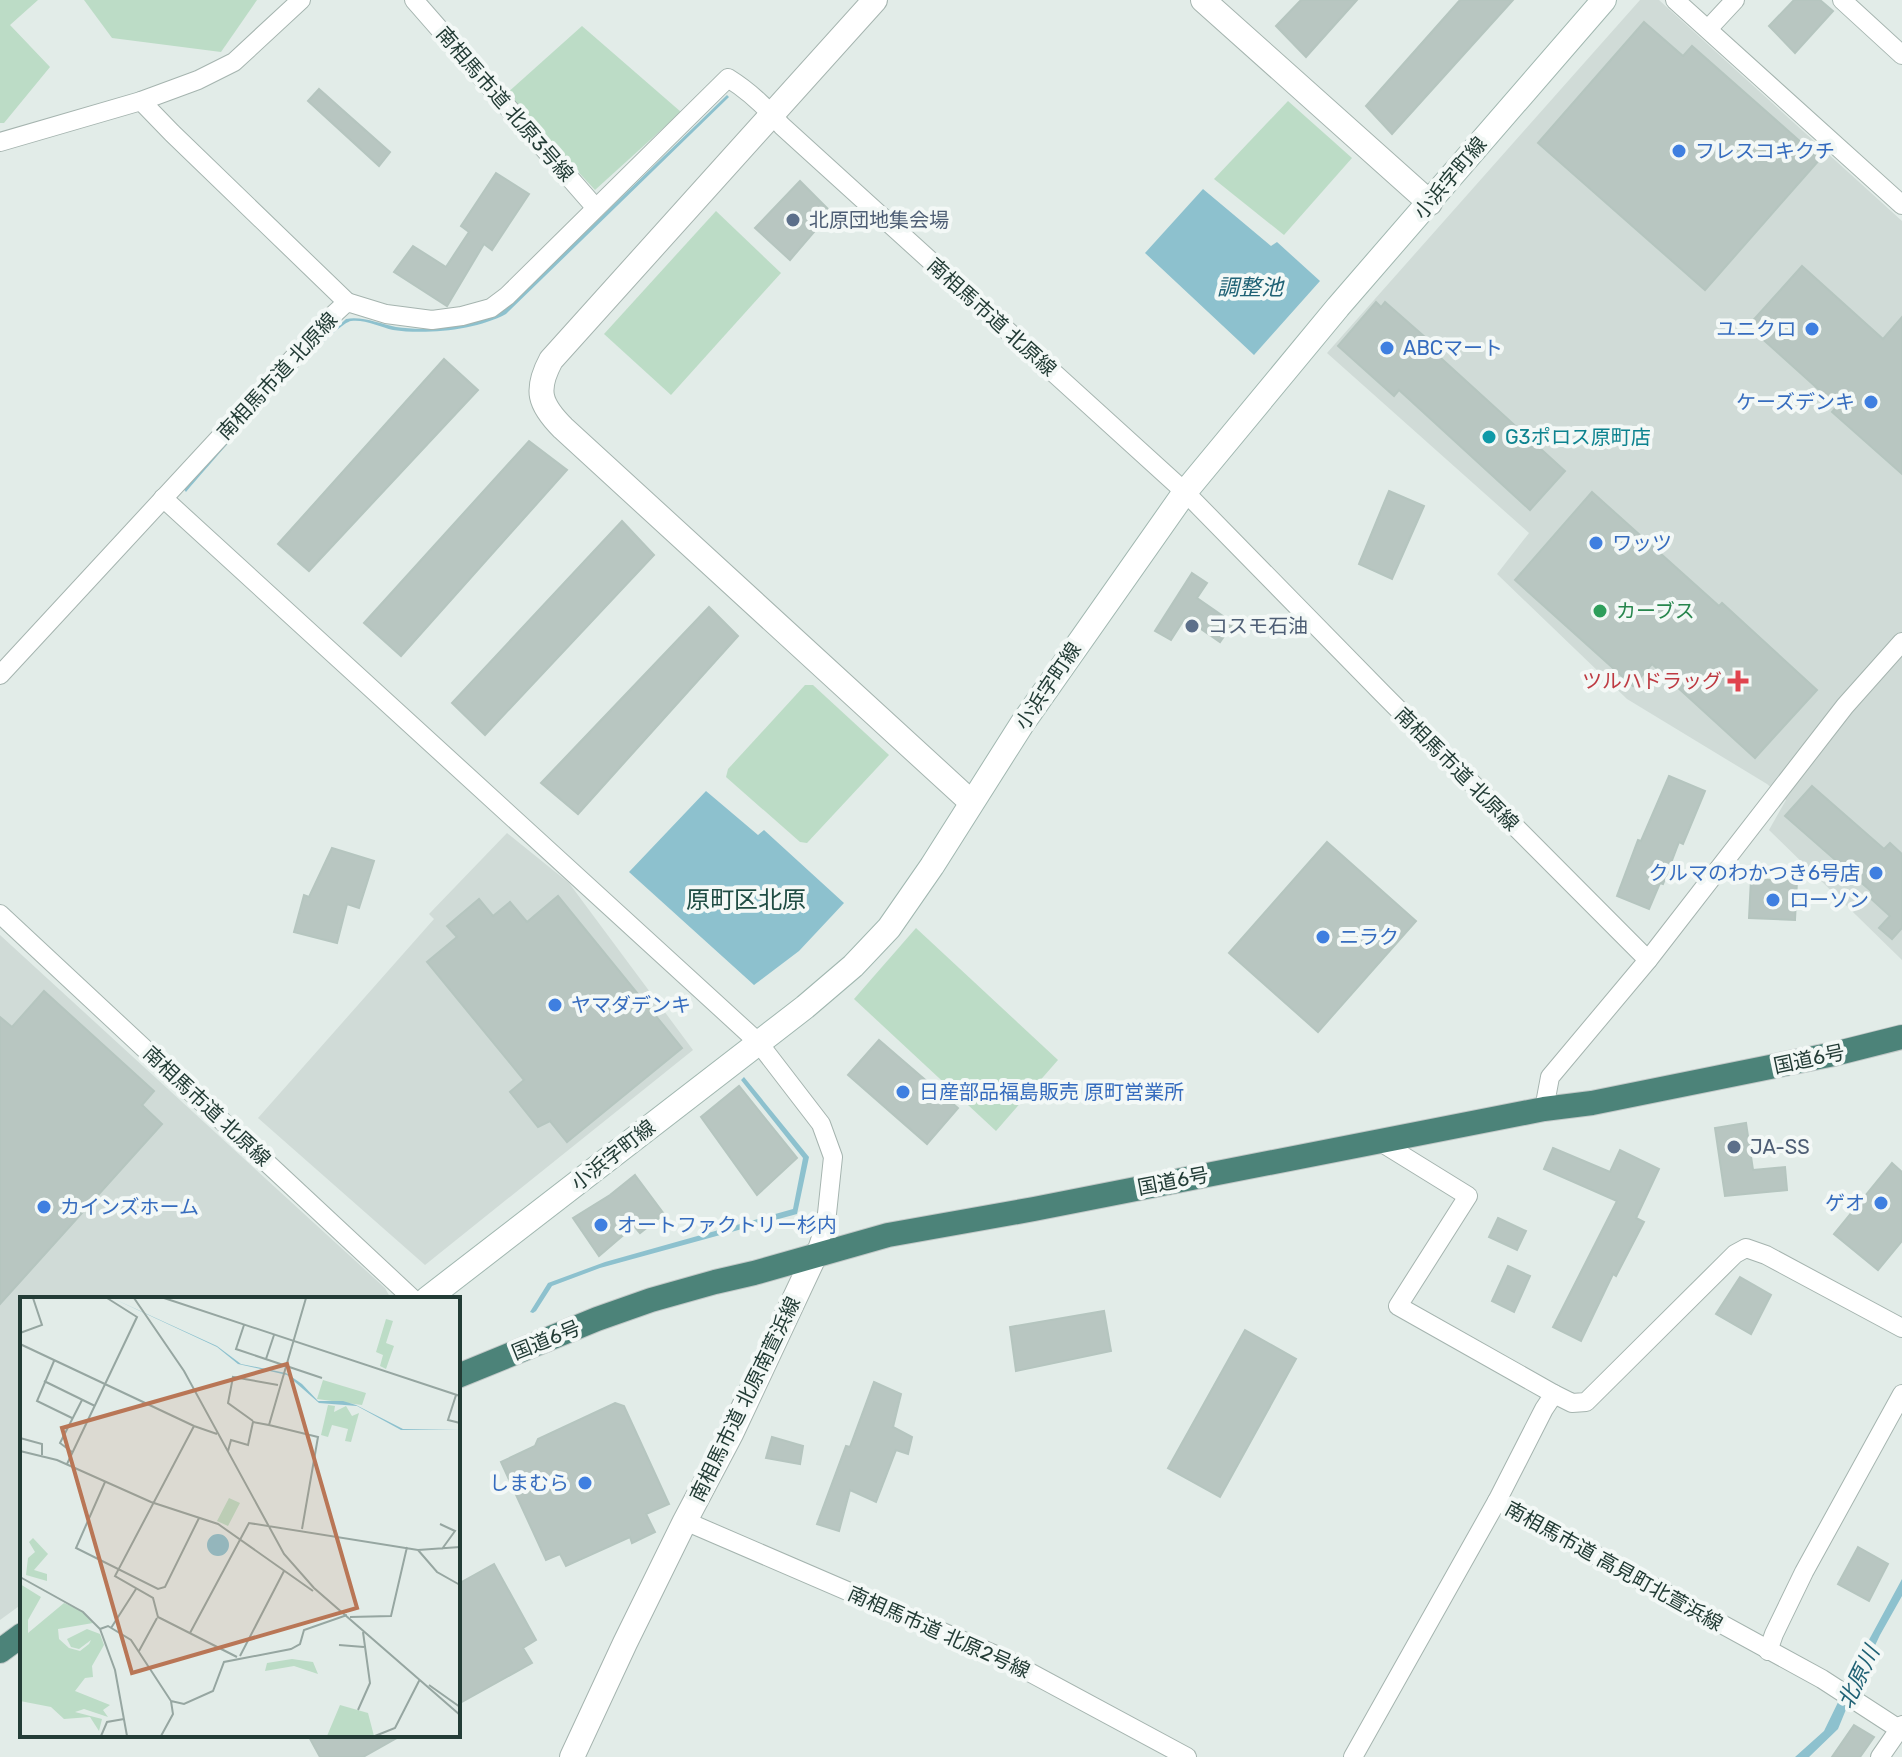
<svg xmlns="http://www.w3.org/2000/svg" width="1902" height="1757" viewBox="0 0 1902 1757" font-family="Rubik,'Noto Sans JP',sans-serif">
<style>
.built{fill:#d0dbd7}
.green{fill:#bcdcc6}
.water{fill:#8dc1ce}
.building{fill:#b8c6c1;stroke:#b5c5bf;stroke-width:2}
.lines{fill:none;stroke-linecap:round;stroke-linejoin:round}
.minor-casing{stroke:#a5b4af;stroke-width:20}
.tertiary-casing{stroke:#a5b4af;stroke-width:26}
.secondary-casing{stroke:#a1b7b0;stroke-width:26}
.trunk-casing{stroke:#c1c8c7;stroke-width:26}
.minor{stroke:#fff;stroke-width:18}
.tertiary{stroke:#fff;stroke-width:24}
.secondary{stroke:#fff;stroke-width:24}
.trunk{stroke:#4c8379;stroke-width:24}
.shop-dot{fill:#3f7fe0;stroke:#f3f8f6;stroke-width:3}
.service-dot{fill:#5c6f8a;stroke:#f3f8f6;stroke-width:3}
.culture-dot{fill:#0f9aa8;stroke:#f3f8f6;stroke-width:3}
.leisure-dot{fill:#2e9e5b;stroke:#f3f8f6;stroke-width:3}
.health-dot{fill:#e0444e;stroke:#f3f8f6;stroke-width:3}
.labels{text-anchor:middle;stroke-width:8;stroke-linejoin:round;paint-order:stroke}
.street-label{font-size:20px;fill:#233c36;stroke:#f3f8f6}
.shop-label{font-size:20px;fill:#366cbe;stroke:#f3f8f6;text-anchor:start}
.service-label{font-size:20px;fill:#4e5e75;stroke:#f3f8f6;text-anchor:start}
.culture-label{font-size:20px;fill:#0d838f;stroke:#f3f8f6;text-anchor:start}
.leisure-label{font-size:20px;fill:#27864d;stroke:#f3f8f6;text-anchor:start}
.health-label{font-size:20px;fill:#be3a42;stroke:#f3f8f6;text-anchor:end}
.water-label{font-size:22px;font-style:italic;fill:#206275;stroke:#f3f8f6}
.quarter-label{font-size:24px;fill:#204d44;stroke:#f3f8f6}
.inset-road{fill:none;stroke:#96a6a1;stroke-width:2}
.view{fill:#b97656;fill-opacity:0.15;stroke:#b97656;stroke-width:4}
.inset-edge{fill:none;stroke:#233c36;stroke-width:4}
</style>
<rect width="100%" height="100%" fill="#e2ece8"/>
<g class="built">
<path d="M1640 0H1659L1902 221V960L1769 830 1786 800 1767 784 1627 699 1497 574 1529 533 1327 353Z"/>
<path d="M507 833 569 883 693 1050 425 1265 258 1118 434 919 429 914Z"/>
<path d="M0 935 385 1288 391 1299H22V1604L0 1620Z"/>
</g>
<g class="green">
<path d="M0 0H38L10 25 50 67 4 123H0Z"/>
<path d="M84 0H257L221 52 112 38Z"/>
<path d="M582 26 681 112 595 190 506 94Z"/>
<path d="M1288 101 1352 158 1284 235 1214 179Z"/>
<path d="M716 211 781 273 671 395 604 334Z"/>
<path d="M805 685H813L889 755 807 843 800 842 726 777 728 769Z"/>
<path d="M916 928 1058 1060 996 1131 854 999Z"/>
</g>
<g class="water">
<path d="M727 95 729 97 506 314C477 330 426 335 393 330 381 327 364 319 351 321 330 325 208 466 186 492L183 488 303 359 346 319C363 316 380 324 396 327 429 332 480 327 507 308Z"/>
<path d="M1203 189 1271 246 1277 242 1320 281 1254 355 1145 253Z"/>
<path d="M706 791 758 835 764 830 844 903 799 951 754 985 629 872Z"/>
<path d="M744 1077 809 1157 797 1214 600 1268 552 1286 536 1311 533 1313 530 1312 548 1283 605 1262 793 1209 803 1158 741 1080Z"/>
<path d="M1902 1579V1596L1880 1635 1854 1690 1838 1729 1809 1757H1795L1824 1731 1864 1649Z"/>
</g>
<g class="building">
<path d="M1301 0H1357L1306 57 1276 26Z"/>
<path d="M1460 0H1513L1392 134 1366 106Z"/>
<path d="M1794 0H1820L1833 11 1795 53 1769 26Z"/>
<path d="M1644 22 1683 56 1692 46 1820 159 1705 290 1538 143Z"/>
<path d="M319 89 390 152 379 166 308 101Z"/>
<path d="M496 173 529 194 492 250 484 244 447 306 394 272 413 246 446 267 469 232 461 226Z"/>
<path d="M800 181 831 212 790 260 755 228Z"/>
<path d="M1802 266 1883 339 1902 317V474L1832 412 1837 406 1748 326Z"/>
<path d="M1376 302 1381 307 1385 302 1435 346 1432 350 1565 471 1530 510 1399 390 1394 396 1338 346Z"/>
<path d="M444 359 478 390 309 571 278 544Z"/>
<path d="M529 441 567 470 401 656 364 623Z"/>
<path d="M1389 491 1424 506 1392 579 1359 564Z"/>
<path d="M1592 492 1719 606 1722 603 1817 690 1755 758 1652 664 1633 686 1515 580Z"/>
<path d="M622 521 654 555 485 735 452 703Z"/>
<path d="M1192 573 1207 583 1197 598 1233 623 1220 642 1185 618 1171 640 1155 631Z"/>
<path d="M709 607 738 636 578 814 541 783Z"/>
<path d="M1669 776 1705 791 1683 844 1679 842 1663 884 1660 883 1649 909 1617 896 1638 840 1641 841Z"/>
<path d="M1812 786 1884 849 1890 843 1902 854V928L1892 939 1879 928 1890 916 1868 896 1872 892 1785 816Z"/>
<path d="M1327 842 1416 921 1318 1032 1229 953Z"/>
<path d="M332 848 374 861 359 908 347 904 337 943 294 932 304 895 309 897Z"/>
<path d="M1751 879 1797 881 1795 920 1749 918Z"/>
<path d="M558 896 682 1048 567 1142 550 1121 538 1127 510 1092 524 1080 427 962 457 937 447 926 479 899 493 916 510 902 527 922Z"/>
<path d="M44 991 154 1091 142 1105 162 1124 0 1304V1017L12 1027Z"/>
<path d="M879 1040 958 1108 927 1144 848 1075Z"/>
<path d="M739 1086 797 1158 757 1195 701 1117Z"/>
<path d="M1746 1123 1753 1170 1785 1167 1787 1190 1725 1196 1715 1128Z"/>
<path d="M1553 1148 1610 1172 1620 1150 1659 1169 1636 1218 1644 1222 1616 1276 1613 1274 1581 1341 1553 1327 1617 1201 1544 1169Z"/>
<path d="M1892 1163 1902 1172V1241L1878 1270 1834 1234Z"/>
<path d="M635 1175 664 1214 640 1233 634 1226 599 1256 573 1218 610 1195Z"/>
<path d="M1498 1218 1526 1231 1517 1250 1489 1237Z"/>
<path d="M1508 1266 1530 1276 1514 1312 1492 1301Z"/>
<path d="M1740 1277 1771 1295 1751 1334 1716 1314Z"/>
<path d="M1104 1311 1111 1351 1016 1371 1010 1327Z"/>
<path d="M1245 1330 1296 1359 1220 1497 1168 1468Z"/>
<path d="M874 1382 901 1394 893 1427 912 1437 908 1454 896 1450 876 1502 850 1490 839 1531 817 1524 846 1446 850 1447Z"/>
<path d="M615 1403 624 1406 669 1504 646 1514 655 1532 632 1543 630 1537 566 1566 560 1554 546 1560 501 1462 535 1446 538 1439Z"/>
<path d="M772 1437 803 1446 800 1464 766 1458Z"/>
<path d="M1858 1547 1888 1564 1869 1601 1838 1584Z"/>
<path d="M494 1564 536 1640 523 1648 532 1663 458 1704V1584Z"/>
<path d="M1854 1725 1874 1737 1860 1757H1832Z"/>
<path d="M308 1735H402L363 1757H320Z"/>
</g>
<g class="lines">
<g class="minor-casing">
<g id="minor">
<path d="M414 0 595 207"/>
<path d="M1675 0 1902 205"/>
<path d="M1842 0 1902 55"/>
<path d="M1708 29 1735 0"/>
<path d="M141 101 172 133 347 302"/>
<path d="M0 142 141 101 198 80 234 62 301 0"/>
<path d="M163 498 758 1042 821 1124 833 1157 826 1223 815 1255"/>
<path d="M0 675 333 315 347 302 386 314 432 320 462 316 491 308 507 296 728 78C749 91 766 107 782 126L1185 492 1383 694 1648 960 1550 1077 1544 1109"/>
<path d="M0 914 413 1299"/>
<path d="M1648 960 1845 706 1902 642"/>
<path d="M1379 1141 1468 1196 1398 1306 1554 1394 1544 1409 1497 1501 1822 1679 1902 1731"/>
<path d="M1554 1394 1572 1403 1586 1402 1735 1254 1746 1248 1766 1255 1902 1328"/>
<path d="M685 1521 1005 1659 1187 1757"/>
<path d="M1768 1651 1774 1634 1804 1572 1902 1394"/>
<path d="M1353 1757 1497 1501"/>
<path d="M1880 1757 1902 1725"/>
</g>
</g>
<g class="tertiary-casing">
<g id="tertiary">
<path d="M875 0 551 360C535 390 539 404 563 428L971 802"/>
<path d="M1203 0 1430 203"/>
<path d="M572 1757 625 1643 685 1521 731 1434 815 1255"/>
</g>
</g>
<g class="secondary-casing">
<path id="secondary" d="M427 1299 805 1007 853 966 889 928 932 866 1022 724 1185 492 1338 307 1604 0"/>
</g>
<g class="trunk-casing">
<g id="trunk">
<path d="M458 1376 597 1319 651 1300 715 1282 754 1273 888 1235 1034 1209 1544 1109 1592 1103 1834 1054 1902 1037"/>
<path d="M0 1651 22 1635"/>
</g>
</g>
<use href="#minor" class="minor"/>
<use href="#tertiary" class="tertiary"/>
<use href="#secondary" class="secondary"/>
<use href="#trunk" class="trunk"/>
</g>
<g class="shop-dot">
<circle cx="1679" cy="151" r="8"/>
<circle cx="1812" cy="329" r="8"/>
<circle cx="1387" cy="348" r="8"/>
<circle cx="1871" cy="402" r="8"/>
<circle cx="1596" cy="543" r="8"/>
<circle cx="1876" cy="873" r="8"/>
<circle cx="1773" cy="900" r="8"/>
<circle cx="1323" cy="937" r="8"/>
<circle cx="555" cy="1005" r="8"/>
<circle cx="903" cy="1092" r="8"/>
<circle cx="1881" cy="1203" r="8"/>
<circle cx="44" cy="1207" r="8"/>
<circle cx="601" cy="1225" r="8"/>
<circle cx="585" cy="1483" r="8"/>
</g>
<g class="service-dot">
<circle cx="793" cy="220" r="8"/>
<circle cx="1192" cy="626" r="8"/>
<circle cx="1734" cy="1147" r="8"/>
</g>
<circle class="culture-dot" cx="1489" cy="437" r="8"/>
<circle class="leisure-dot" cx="1600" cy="611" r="8"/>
<path class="health-dot" d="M1734 669h8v8h8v8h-8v8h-8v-8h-8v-8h8z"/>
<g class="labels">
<g class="street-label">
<text transform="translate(505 104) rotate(49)" y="7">南相馬市道 北原3号線</text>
<text transform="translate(1450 178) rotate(-50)" y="7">小浜字町線</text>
<text transform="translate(992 317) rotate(42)" y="7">南相馬市道 北原線</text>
<text transform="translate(277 376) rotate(-47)" y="7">南相馬市道 北原線</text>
<text transform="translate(1048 686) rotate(-56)" y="7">小浜字町線</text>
<text transform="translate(1457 769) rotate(45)" y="7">南相馬市道 北原線</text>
<text transform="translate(1809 1059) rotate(-12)" y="7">国道6号</text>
<text transform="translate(207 1106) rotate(43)" y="7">南相馬市道 北原線</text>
<text transform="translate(613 1155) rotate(-38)" y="7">小浜字町線</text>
<text transform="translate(1173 1181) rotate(-11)" y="7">国道6号</text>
<text transform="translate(546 1340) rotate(-22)" y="7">国道6号</text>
<text transform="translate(745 1399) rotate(-64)" y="7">南相馬市道 北原南萱浜線</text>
<text transform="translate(1614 1566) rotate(29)" y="7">南相馬市道 高見町北萱浜線</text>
<text transform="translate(939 1632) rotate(24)" y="7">南相馬市道 北原2号線</text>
</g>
<g class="shop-label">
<text x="1695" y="158">フレスコキクチ</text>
<text x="1796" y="336" text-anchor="end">ユニクロ</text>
<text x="1403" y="355">ABCマート</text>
<text x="1855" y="409" text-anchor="end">ケーズデンキ</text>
<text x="1612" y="550">ワッツ</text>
<text x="1860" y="880" text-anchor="end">クルマのわかつき6号店</text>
<text x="1789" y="907">ローソン</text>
<text x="1339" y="944">ニラク</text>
<text x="571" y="1012">ヤマダデンキ</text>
<text x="919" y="1099">日産部品福島販売 原町営業所</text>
<text x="1865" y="1210" text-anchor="end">ゲオ</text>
<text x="60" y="1214">カインズホーム</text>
<text x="617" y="1232">オートファクトリー杉内</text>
<text x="569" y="1490" text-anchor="end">しまむら</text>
</g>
<g class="service-label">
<text x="809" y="227">北原団地集会場</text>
<text x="1208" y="633">コスモ石油</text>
<text x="1750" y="1154">JA-SS</text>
</g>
<g class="culture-label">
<text x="1505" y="444">G3ポロス原町店</text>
</g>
<g class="leisure-label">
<text x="1616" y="618">カーブス</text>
</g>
<g class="health-label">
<text x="1722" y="688">ツルハドラッグ</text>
</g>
<g class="water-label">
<text x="1250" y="295">調整池</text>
<text transform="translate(1858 1677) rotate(-64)" y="8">北原川</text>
</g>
<g class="quarter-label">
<text x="746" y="908">原町区北原</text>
</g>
</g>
<g transform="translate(20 1297)">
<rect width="440" height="440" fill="#e2ece8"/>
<path d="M366 22 373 24 366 46 374 49 366 72 360 69 363 58 356 55ZM303 83 346 96 342 108 297 102ZM308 108 315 109 314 115 326 109 332 119 339 116 331 145 325 144 328 132 312 128 308 140 301 138ZM209 201 220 206 208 229 197 224ZM13 241 28 257 14 273 27 277V284L6 278 8 261 15 255 9 245ZM0 287 21 300 8 323V336L44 306 63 314 73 326 38 332 39 342 49 351 60 354 69 347 71 343 59 352 51 350 47 342 67 332 80 337 84 348 72 369 73 380 65 381 55 394 90 408 83 413 88 420 64 412 55 415 82 422 79 434 70 420 44 422 31 410 0 404ZM272 362 293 365 298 377 274 369 245 374 247 366ZM320 408 348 416 354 439H307Z" fill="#bcdcc6"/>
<path d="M92 1 197 49 221 67 266 76 282 87 298 104H323L336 108 383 132 440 133H381L337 109 299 106 267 78 218 67 197 50ZM187 248a11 11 0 1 1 22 0a11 11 0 1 1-22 0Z" fill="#8dc1ce"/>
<path class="inset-road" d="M114 1 164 74 264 257 294 291 440 418M144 1 440 99M224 28 216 52 302 81M0 36 22 28 13 1M0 47 174 129M246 62 254 38M34 64 17 104 52 121M24 84 75 109M436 98 428 123 440 126M233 124 208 106 213 80 258 88M249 128 298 140 282 232M197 137 174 129 95 279 133 301 138 320 217 360M0 141 22 147V158M0 154 37 163 131 205 198 227 293 294M208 154 211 143 228 148 233 125 249 128 286 1M52 155 40 146 62 103M47 167 117 20 87 1M85 185 56 251 138 292 145 290 179 221M420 227 435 234 422 252M398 253 417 275 440 288M0 280 63 315 80 332 95 373 107 439M330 320 371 319 387 250M91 331 116 292M80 332 88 329 111 343 151 404 153 417 141 439M170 336 229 226 398 253 440 250M319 348 344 350M119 354 137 321M220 359 264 274M409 388 440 410M151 404 164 407 193 394 204 365 271 352 280 347 284 333 327 318M338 413 350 386 343 335M81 439 87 425 104 422M355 439 375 431 400 382"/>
<path class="view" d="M267 67 337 311 112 376 42 131Z"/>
<rect width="440" height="440" class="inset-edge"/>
</g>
</svg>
